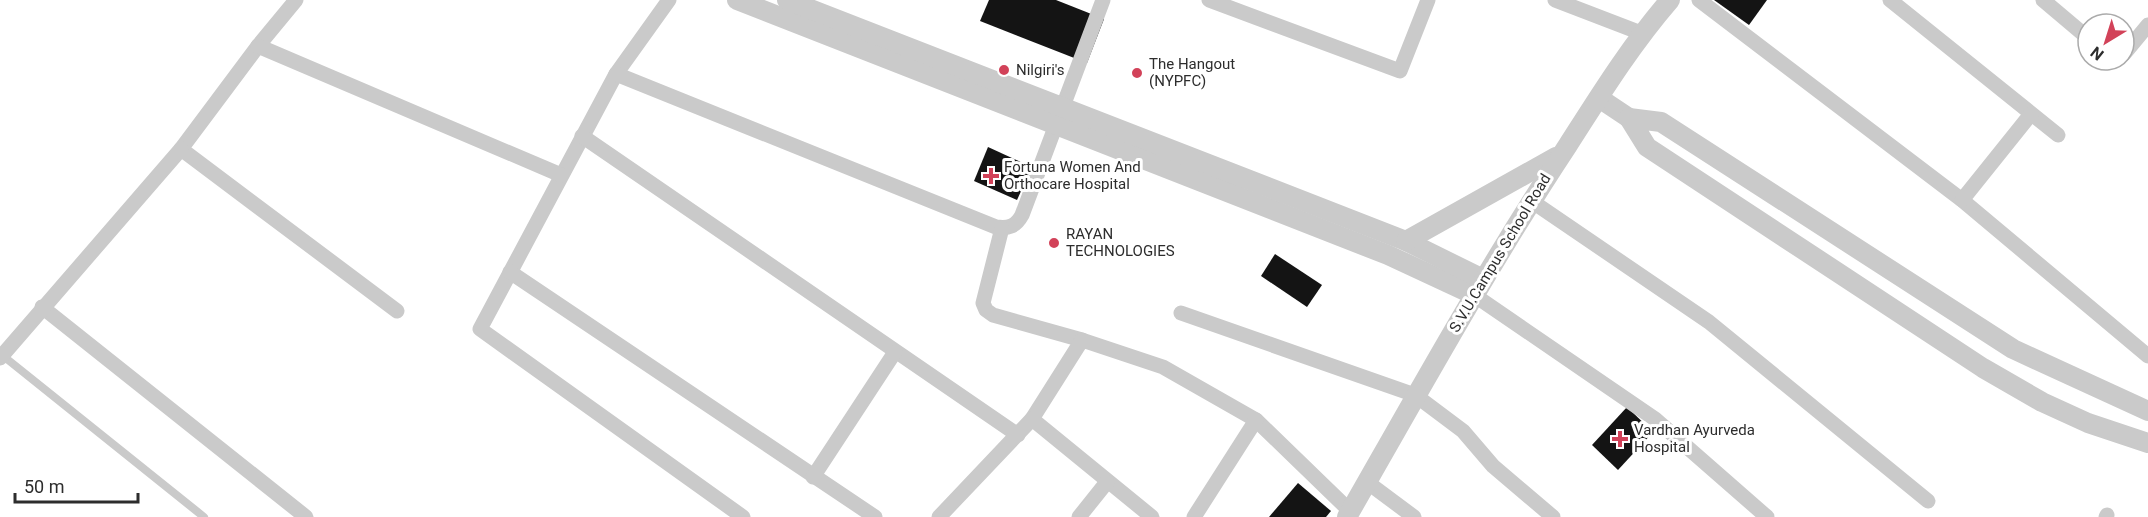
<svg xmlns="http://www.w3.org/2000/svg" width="2148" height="517" viewBox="0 0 2148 517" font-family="Roboto,sans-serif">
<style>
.building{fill:#141414}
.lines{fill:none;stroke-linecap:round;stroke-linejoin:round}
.service{stroke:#cacaca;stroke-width:8}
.minor{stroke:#cacaca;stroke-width:15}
.tertiary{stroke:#cacaca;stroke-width:20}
.poi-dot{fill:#d24259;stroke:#fff;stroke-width:2}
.labels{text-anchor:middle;stroke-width:6;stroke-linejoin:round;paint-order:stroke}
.poi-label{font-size:15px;fill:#2d2d2d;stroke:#fff;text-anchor:start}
.street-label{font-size:15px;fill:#2d2d2d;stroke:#fff}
</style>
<rect width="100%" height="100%" fill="#fff"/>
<g class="building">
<path d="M989 0H1056L1104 19 1087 63 980 21Z"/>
<path d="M1714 0H1767L1749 25Z"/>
<path d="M988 147 1032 167 1017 200 974 181Z"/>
<path d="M1275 254 1322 285 1307 307 1261 276Z"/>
<path d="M1627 407 1653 432 1618 470 1592 445Z"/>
<path d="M1298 483 1331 511 1326 517H1269Z"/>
</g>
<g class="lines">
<path class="service" d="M2 355 204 517"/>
<g class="minor">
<path d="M296 0 258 46 181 149 397 311"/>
<path d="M669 0 616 74 480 329 743 517"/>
<path d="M1209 0 1400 71 1428 0"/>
<path d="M1555 0 1641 33"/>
<path d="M1699 0 1962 200 2148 356"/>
<path d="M1890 0 2058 135"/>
<path d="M2043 0 2088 38"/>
<path d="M258 46 561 175"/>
<path d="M2124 54 2148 25"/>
<path d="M616 74 996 227C1009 229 1016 226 1022 215L1103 0"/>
<path d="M582 136 1018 435"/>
<path d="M1530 200 1709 322 1928 501"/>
<path d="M1962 200 2031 114"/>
<path d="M1002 228 983 303 986 310 993 315 1082 340"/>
<path d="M510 272 875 517"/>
<path d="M1474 295 1655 419 1767 517"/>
<path d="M42 307 306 517"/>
<path d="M1181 313 1415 395 1463 431 1493 466 1553 517"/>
<path d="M0 358 181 149"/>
<path d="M1032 419 1082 340 1163 367 1256 420 1351 512"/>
<path d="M813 477 895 352"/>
<path d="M1367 482 1414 517"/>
<path d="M939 517 1032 419 1152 517"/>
<path d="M1079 517 1107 482"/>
<path d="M1194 517 1256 420"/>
<path d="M2106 517 2107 515"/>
</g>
<g class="tertiary">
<path d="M737 0 1388 255 1474 295"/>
<path d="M787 0 1406 241 1483 279"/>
<path d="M1599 98 1629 118"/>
<path d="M1406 241 1556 157"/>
<path d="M2148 411 2013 349 1661 122 1629 118 1647 147 1983 368 2042 402 2088 423 2148 443"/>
<path d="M1347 517C1419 391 1488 266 1568 145 1600 95 1631 45 1670 0"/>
</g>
</g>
<g class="poi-dot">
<circle cx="1004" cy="70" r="6"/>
<circle cx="1137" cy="73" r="6"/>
<path d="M988 167h6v6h6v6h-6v6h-6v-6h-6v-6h6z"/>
<circle cx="1054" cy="243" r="6"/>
<path d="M1617 430h6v6h6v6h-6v6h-6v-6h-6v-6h6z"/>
</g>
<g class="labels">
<g class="poi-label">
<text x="1149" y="69">The Hangout<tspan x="1149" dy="17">(NYPFC)</tspan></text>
<text x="1016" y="75">Nilgiri's</text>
<text x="1004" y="172">Fortuna Women And<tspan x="1004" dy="17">Orthocare Hospital</tspan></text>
<text x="1066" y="239">RAYAN<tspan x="1066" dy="17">TECHNOLOGIES</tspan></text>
<text x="1634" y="435">Vardhan Ayurveda<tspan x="1634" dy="17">Hospital</tspan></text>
</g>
<g class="street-label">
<text transform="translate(1500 253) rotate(-59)" y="5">S.V.U.Campus School Road</text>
</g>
</g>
<g transform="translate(2106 42) rotate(218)"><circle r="28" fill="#ffffff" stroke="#ababab" stroke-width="1.5"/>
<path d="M0-4.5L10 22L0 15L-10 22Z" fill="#d24259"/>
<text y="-9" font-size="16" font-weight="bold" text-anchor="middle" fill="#2d2d2d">N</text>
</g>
<path d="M15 493v9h123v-9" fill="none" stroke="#2d2d2d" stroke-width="3"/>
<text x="24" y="493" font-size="18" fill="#2d2d2d" stroke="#ffffff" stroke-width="4.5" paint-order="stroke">50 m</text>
</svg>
